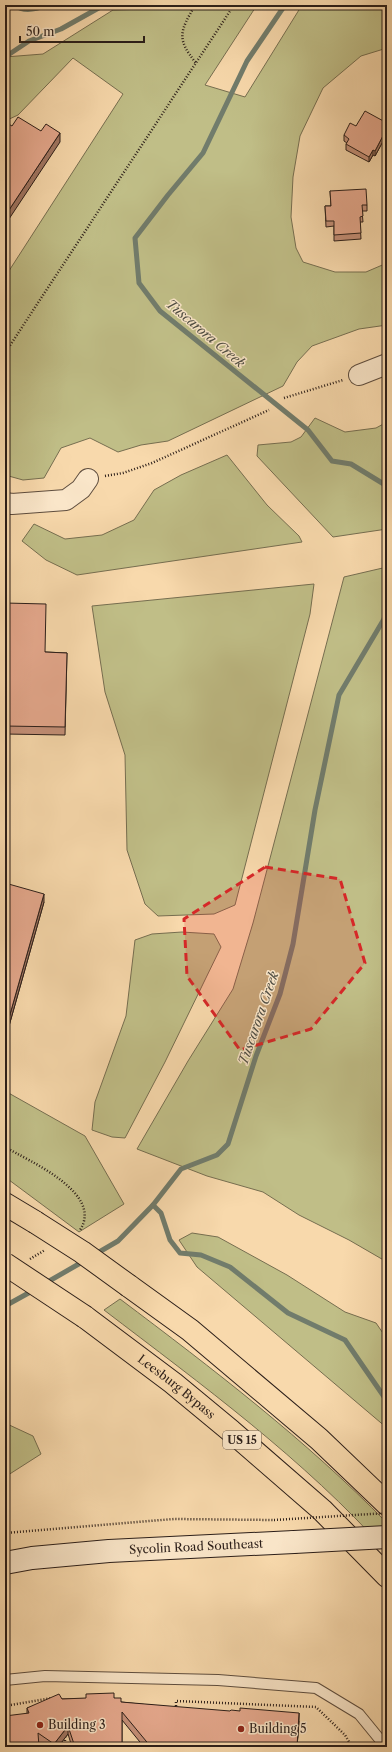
<svg xmlns="http://www.w3.org/2000/svg" width="392" height="1752" viewBox="0 0 392 1752" font-family="'Libre Caslon Text',serif">
<style>
.green{fill:#c0be87;stroke:#766e50}
.lines{fill:none;stroke-linecap:round;stroke-linejoin:round}
.stream{stroke:#717c6c;stroke-width:5}
.service-casing{stroke:#5e4d3e;stroke-width:12}
.minor-casing{stroke:#5e4d3e;stroke-width:22}
.secondary-casing{stroke:#2b1e19;stroke-width:24}
.motorway-casing{stroke:#2b1e19;stroke-width:24}
.path{stroke:#2b1e19;stroke-width:2.5;stroke-dasharray:1 2;stroke-linecap:butt}
.service{stroke:#fae6c9;stroke-width:10}
.minor{stroke:#fae6c9;stroke-width:20}
.secondary{stroke:#fae6c9;stroke-width:22}
.motorway{stroke:#f8d9ac;stroke-width:22}
.secondary-bridge-casing{stroke:#2b1e19;stroke-width:24;stroke-linecap:butt}
.motorway-bridge-casing{stroke:#2b1e19;stroke-width:24;stroke-linecap:butt}
.path-bridge{stroke:#2b1e19;stroke-width:2.5;stroke-dasharray:1 2;stroke-linecap:butt}
.secondary-bridge{stroke:#fae6c9;stroke-width:22}
.motorway-bridge{stroke:#f8d9ac;stroke-width:22}
.wall{fill:#c6917a;stroke:#2b1e19}
.shaded-wall{fill:#a17663;stroke:#2b1e19}
.building{fill:#e6a98e;stroke:#2b1e19}
.marked{fill:#d62828;fill-opacity:0.2;stroke:#d62828;stroke-width:3;stroke-dasharray:8 5;stroke-linejoin:round}
.poi-dot{fill:#8f2418;stroke:#fae6c9;stroke-width:1.5}
.labels{text-anchor:middle;stroke-width:3;stroke-linejoin:round;paint-order:stroke}
.shield{fill:#fae6c9;stroke:#695a4e;stroke-width:1}
.shield-label{font-size:11px;font-weight:bold;fill:#2b1e19}
.street-label{font-size:12px;fill:#2b1e19;stroke:#fae6c9}
.poi-label{font-size:12px;fill:#2b1e19;stroke:#fae6c9;text-anchor:start}
.water-label{font-size:13px;font-style:italic;fill:#4e4d43;stroke:#fae6c9}
</style>
<rect width="100%" height="100%" fill="#f8d9ac"/>
<filter id="stains"><feTurbulence type="fractalNoise" baseFrequency=".005" numOctaves="4"/><feColorMatrix values="0 0 0 0 .2 0 0 0 0 .09 0 0 0 0 .02 0 0 0 .5 -.17"/></filter>
<radialGradient id="worn" r=".72"><stop offset=".6" stop-color="#630" stop-opacity="0"/><stop offset="1" stop-color="#630" stop-opacity=".3"/></radialGradient>
<g class="green">
<path d="M185 5H257L205 85 245 97 302 5H387V48L361 56 323 88 300 136 293 177 291 217 296 248 303 262 335 272H366L387 263V325L359 329 312 346 297 362 283 386 168 441 141 445 118 452 90 438 61 448 44 478 23 480 5 475V277L123 94 73 58 18 115 5 121V57L43 54 113 10 183 8Z"/>
<path d="M315 418 345 432 376 428 387 422V529L333 537 257 456 258 445 291 442 301 437Z"/>
<path d="M227 455 267 505 299 536 302 542 77 575 46 560 22 541 34 524 65 539 102 535 134 520 154 490 181 475Z"/>
<path d="M387 567V1262L349 1240 299 1215 263 1192 207 1176 137 1149 188 1061 233 989 253 923 344 577Z"/>
<path d="M314 584 310 614 235 905 214 914 158 916 145 904 127 850 125 755 105 692 92 606Z"/>
<path d="M182 932 214 934 221 947 165 1062 125 1138 112 1137 92 1130 95 1102 126 1016 135 940 152 934Z"/>
<path d="M5 1091 85 1136 124 1204 79 1232 5 1177Z"/>
<path d="M192 1233 218 1237 287 1275 345 1312 376 1323 387 1339V1428L197 1267 179 1240Z"/>
<path d="M120 1299C213 1369 306 1440 387 1523V1552C304 1459 202 1385 104 1310Z"/>
<path d="M5 1423 33 1436 41 1454 5 1477Z"/>
</g>
<g class="lines">
<g class="stream">
<path d="M15 5C23 12 37 9 47 5"/>
<path d="M285 5 247 61 203 153 168 195 135 238 139 283 160 311 308 430 332 461 351 464 387 486"/>
<path d="M5 57 29 41 61 29 104 5"/>
<path d="M153 1205 161 1213 170 1240 180 1253 201 1255 230 1267 288 1313 345 1340 387 1401"/>
<path d="M94 1255 118 1241 153 1205 181 1169 217 1155 228 1144 256 1056 280 994 293 944 315 810 339 695 384 619 387 609"/>
<path d="M44 1284 84 1261"/>
<path d="M5 1306 34 1290"/>
</g>
<g class="service-casing">
<path id="service" d="M5 1680 45 1676 218 1680 316 1688 359 1714 386 1747"/>
</g>
<g class="minor-casing">
<g id="minor">
<path d="M359 375 387 364"/>
<path d="M5 503 12 504 66 500 81 489 88 479"/>
</g>
</g>
<g class="secondary-casing">
<g id="secondary">
<path id="s1" d="M5 1563 32 1558 109 1551 294 1542"/>
</g>
</g>
<g class="motorway-casing">
<g id="motorway">
<path d="M5 1204 35 1222"/>
<path d="M129 1286 190 1330 319 1439 387 1504"/>
<path id="s2" d="M85 1317 173 1383 231 1431 322 1510 387 1576"/>
</g>
</g>
<g class="path">
<path d="M195 5C180 32 176 38 196 63"/>
<path d="M5 353 234 5"/>
<path d="M284 398 343 380"/>
<path d="M105 476 123 473 152 463 269 410"/>
<path d="M5 1147C29 1161 104 1193 80 1230"/>
<path d="M30 1259 45 1250"/>
<path d="M5 1533 174 1519 274 1520"/>
<path d="M5 1706 52 1698"/>
<path d="M176 1709V1701L316 1707 345 1735 352 1747"/>
<path d="M65 1747V1736"/>
</g>
<use href="#service" class="service"/>
<use href="#minor" class="minor"/>
<use href="#secondary" class="secondary"/>
<use href="#motorway" class="motorway"/>
<g class="secondary-bridge-casing">
<path id="secondary-bridge" d="M294 1542 387 1537"/>
</g>
<g class="motorway-bridge-casing">
<g id="motorway-bridge">
<path d="M35 1222 82 1252 129 1286"/>
<path d="M5 1264 85 1317"/>
</g>
</g>
<path class="path-bridge" d="M274 1520 387 1513"/>
<use href="#secondary-bridge" class="secondary-bridge"/>
<use href="#motorway-bridge" class="motorway-bridge"/>
</g>
<g class="wall">
<path d="M387 123V134L375 156 373 155 369 162 346 150V144L347 143 344 141V135L356 126Z"/>
<path d="M330 191 367 205V211H362L363 222H360L361 239 334 241V226L326 227 325 206H331Z"/>
<path d="M5 603 45 652 67 653 65 735 5 734Z"/>
<path d="M5 883 44 902 7 1033 5 1032Z"/>
<path d="M114 1698 121 1702 299 1721 297 1747H144L122 1720V1747H72L68 1734 58 1747H46L38 1742 27 1714V1708L62 1699Z"/>
</g>
<g class="shaded-wall">
<path d="M387 128V134L375 156V151Z"/>
<path d="M60 133V142L5 225V216Z"/>
<path d="M373 150V155L369 162V157Z"/>
<path d="M44 894V902L7 1033V1025Z"/>
<path d="M299 1713V1721L297 1747Z"/>
<path d="M68 1726V1734L58 1747H54V1744Z"/>
</g>
<g class="building">
<path d="M365 111 387 123V128L375 151 373 150 369 157 346 144 349 139 344 135 350 123 356 126Z"/>
<path d="M18 117 41 131 46 124 60 133 5 216V122L12 126Z"/>
<path d="M366 189 367 205H362L363 216 360 217 361 233 334 235V221H326L325 206H331L330 191Z"/>
<path d="M5 603 46 604 45 652 67 653 65 727 5 726Z"/>
<path d="M5 883 44 894 7 1025 5 1024Z"/>
<path d="M114 1693V1698H121V1702L230 1711 231 1710 240 1711V1708L299 1713 297 1747H151L122 1712V1747H75L68 1726 54 1744 38 1733 39 1747H5V1716L29 1713 27 1708 59 1694 62 1699 86 1698V1694Z"/>
</g>
<path class="marked" d="M265 867 340 879 365 963 311 1029 240 1050 187 976 184 919Z"/>
<g class="poi-dot">
<circle cx="40" cy="1725" r="4"/>
<circle cx="241" cy="1729" r="4"/>
</g>
<g class="labels">
<rect class="shield" x="223" y="1431" width="38" height="18" rx="3"/>
<g class="shield-label">
<text x="242" y="1444">US 15</text>
</g>
<g class="street-label">
<text dy="4" stroke="none"><textPath href="#s2" startOffset="115">Leesburg Bypass</textPath></text>
<text dy="4" stroke="none"><textPath href="#s1" startOffset="192">Sycolin Road Southeast</textPath></text>
</g>
<g class="poi-label">
<text x="48" y="1729">Building 3</text>
<text x="249" y="1733">Building 5</text>
</g>
<g class="water-label">
<text transform="translate(206 333) rotate(40)" y="5">Tuscarora Creek</text>
<text transform="translate(258 1018) rotate(-71)" y="5">Tuscarora Creek</text>
</g>
</g>
<rect width="392" height="1752" fill="none" stroke="#f8d9ac" stroke-width="20"/>
<rect x="6" y="6" width="380" height="1740" fill="none" stroke="#2b1e19" stroke-width="2"/>
<rect x="10" y="10" width="372" height="1732" fill="none" stroke="#2b1e19"/>
<path d="M20 36v6h124v-6" fill="none" stroke="#2b1e19" stroke-width="2"/>
<text x="26" y="36" font-size="12" fill="#2b1e19" stroke="#fae6c9" stroke-width="3" paint-order="stroke">50 m</text>
<rect width="100%" height="100%" filter="url(#stains)"/>
<rect width="100%" height="100%" fill="url(#worn)"/>
</svg>
